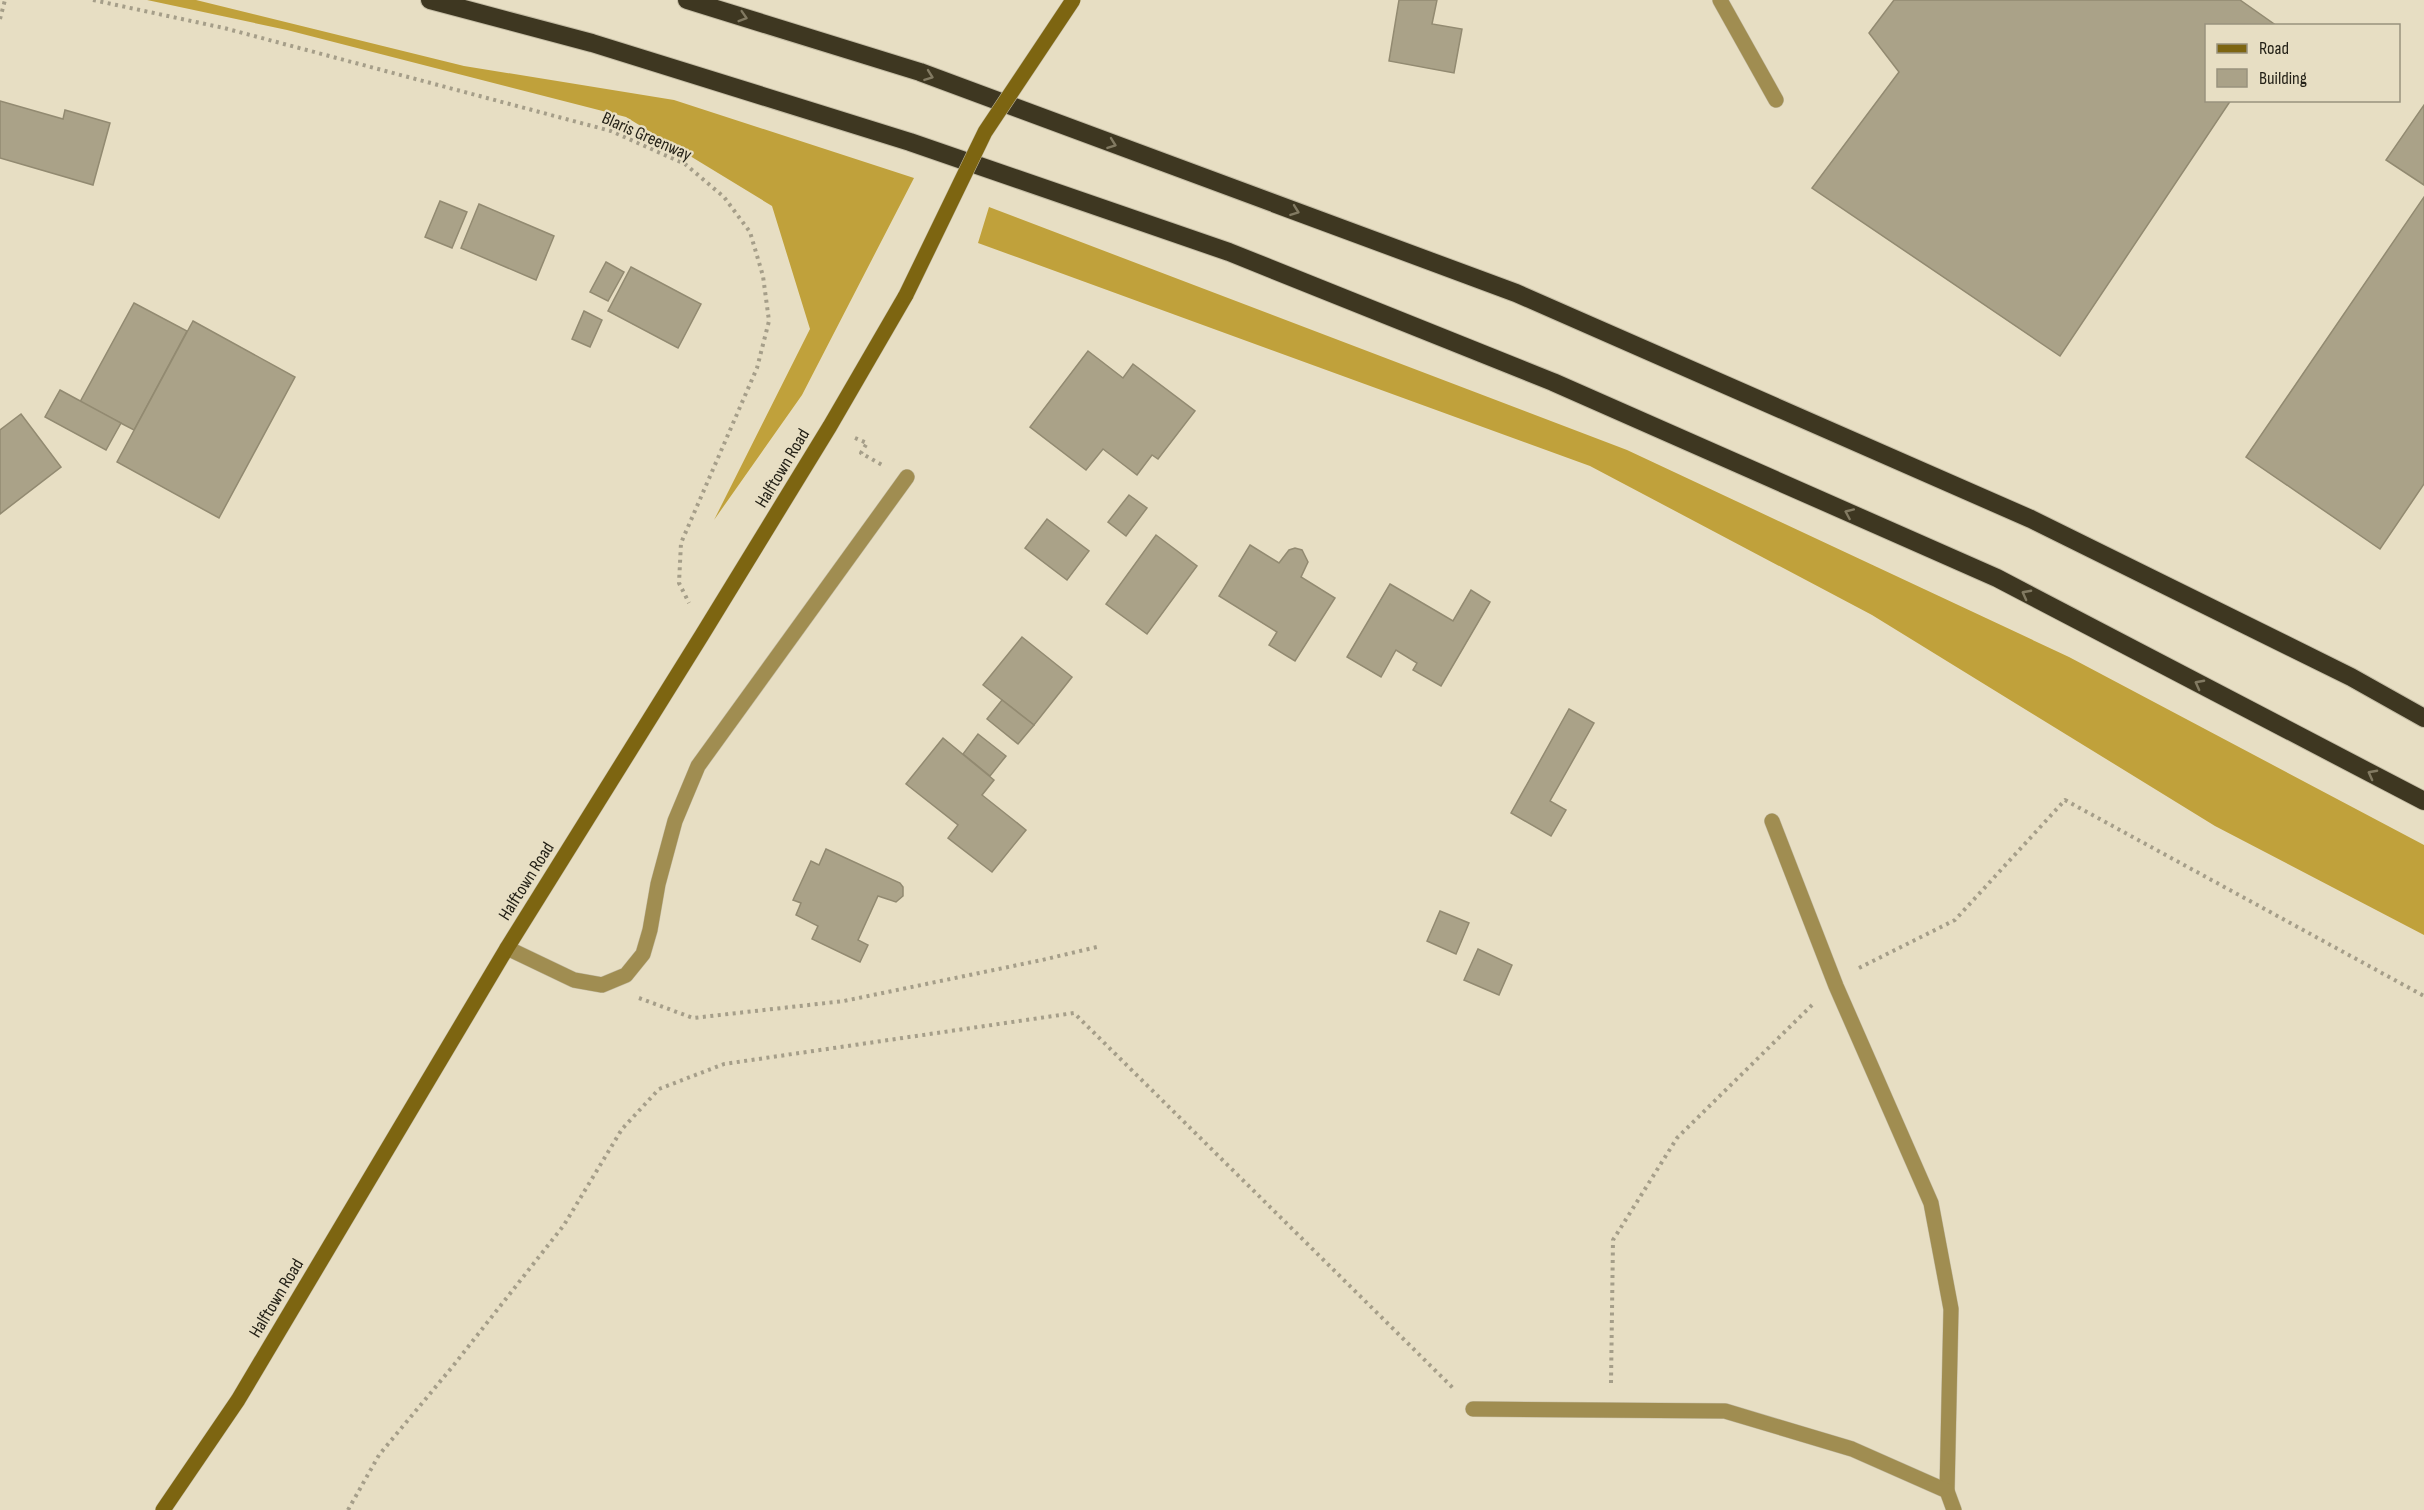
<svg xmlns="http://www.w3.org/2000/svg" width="2424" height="1510" viewBox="0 0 2424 1510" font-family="'Sofia Sans Condensed',sans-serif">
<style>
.forest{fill:#c0a13b}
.building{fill:#aaa288;stroke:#928a71;stroke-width:1.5}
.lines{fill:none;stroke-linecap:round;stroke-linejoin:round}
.lane-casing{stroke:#c4bca4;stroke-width:16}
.street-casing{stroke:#c4bca4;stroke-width:16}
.secondary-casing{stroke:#c4bca4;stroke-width:16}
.highway-casing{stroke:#c4bca4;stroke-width:20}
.path{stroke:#a59e89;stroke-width:4;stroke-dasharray:3 4.5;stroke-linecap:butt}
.lane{stroke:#a08d51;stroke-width:15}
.street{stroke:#a08d51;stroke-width:15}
.secondary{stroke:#7d6511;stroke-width:15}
.highway{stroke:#3e3721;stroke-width:18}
.secondary-bridge-casing{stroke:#c4bca4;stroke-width:16;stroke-linecap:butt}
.secondary-bridge{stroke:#7d6511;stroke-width:15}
.oneway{stroke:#827a62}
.labels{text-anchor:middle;stroke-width:4.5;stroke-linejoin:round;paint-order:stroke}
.street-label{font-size:18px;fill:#242117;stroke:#e7dec3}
</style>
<rect width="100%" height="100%" fill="#e7dec3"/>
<g class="forest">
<path d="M147 0H196L464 66 674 100 914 178 802 395 714 520 810 329 772 206 626 117 287 30Z"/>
<path d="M989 207 1627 450 2069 657 2424 845V935L2215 826 1872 615 1590 466 978 243Z"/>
</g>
<g class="building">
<path d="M1399 0H1437L1432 24 1462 29 1454 73 1389 61Z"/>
<path d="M1894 0H2240L2277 26H2206V100H2231L2060 356 1812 188 1899 72 1869 33Z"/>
<path d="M0 101 63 119 65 110 110 123 93 185 0 158Z"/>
<path d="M2424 105V185L2386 160Z"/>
<path d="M2424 197V484L2380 549 2246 457Z"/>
<path d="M440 201 467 212 452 248 425 237Z"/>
<path d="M479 204 554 236 536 280 461 248Z"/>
<path d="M606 262 624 272 608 301 590 292Z"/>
<path d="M631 267 701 304 678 348 608 311Z"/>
<path d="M134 303 187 331 134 430 80 402Z"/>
<path d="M584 311 602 320 590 347 572 339Z"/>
<path d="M193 321 295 377 219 518 117 462Z"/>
<path d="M1088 351 1123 378 1133 364 1195 411 1158 459 1152 455 1137 475 1103 449 1086 470 1030 427Z"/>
<path d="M60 390 121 423 106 450 45 417Z"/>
<path d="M21 414 61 467 0 514V430Z"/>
<path d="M1129 495 1147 508 1126 536 1108 522Z"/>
<path d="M1047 519 1089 551 1067 580 1025 548Z"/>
<path d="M1156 535 1197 566 1147 634 1106 604Z"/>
<path d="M1250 545 1279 563 1289 550 1295 548 1302 550 1308 562 1301 577 1335 598 1295 661 1269 645 1277 632 1219 596Z"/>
<path d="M1390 584 1453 621 1471 590 1490 602 1441 686 1413 670 1417 663 1396 650 1381 677 1347 657Z"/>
<path d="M1022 637 1072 677 1034 725 983 685Z"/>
<path d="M1002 700 1034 725 1018 744 987 719Z"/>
<path d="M1569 709 1594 723 1550 801 1566 810 1551 836 1511 813Z"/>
<path d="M978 734 1006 756 990 776 963 754Z"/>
<path d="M943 738 994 780 982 795 1026 830 992 872 948 838 958 825 906 784Z"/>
<path d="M826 849 900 883 903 887V896L896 902 878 896 858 940 868 945 860 962 812 939 818 926 796 915 801 903 793 900 811 861 819 865Z"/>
<path d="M1440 911 1469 923 1456 954 1427 941Z"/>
<path d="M1478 949 1512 965 1499 995 1464 980Z"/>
</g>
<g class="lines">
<g class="lane-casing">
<g id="lane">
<path d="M1720 0 1776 100"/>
<path d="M1772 821 1836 986 1931 1203 1951 1309 1947 1491"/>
<path d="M1473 1409 1725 1411 1852 1449 1947 1491 1954 1510"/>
</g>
</g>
<g class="street-casing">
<path id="street" d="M507 948 574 980 602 985 626 975 643 954 650 930 658 884 675 821 698 766 907 477"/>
</g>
<g class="secondary-casing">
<path id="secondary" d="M163 1510 238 1400 507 948 702 635 830 426 906 295"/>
</g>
<g class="highway-casing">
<g id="highway">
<path d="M430 0 592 43 910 142 1229 252 1553 382 1997 578 2424 801"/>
<path d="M687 0 920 72 1516 293 2031 519 2351 677 2424 718"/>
</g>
</g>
<g class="path">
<path d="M93 0 224 28 611 131 685 164 724 197 750 232 763 276 769 321 757 368 681 543 679 583 689 603"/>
<path d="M0 19 5 0"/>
<path d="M855 438 867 443 861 453 882 465"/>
<path d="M1859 968 1955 920 2065 800 2424 996"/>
<path d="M639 998 693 1018 844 1001 1042 960 1101 946"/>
<path d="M1611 1383 1613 1240 1677 1138 1813 1004"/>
<path d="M348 1510 379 1455 453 1366 564 1225 622 1129 659 1089 724 1064 1074 1013 1455 1390"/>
</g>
<use href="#lane" class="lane"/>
<use href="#street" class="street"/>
<use href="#secondary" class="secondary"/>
<use href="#highway" class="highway"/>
<g class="secondary-bridge-casing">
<path id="secondary-bridge" d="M906 295 985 132 1073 0"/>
</g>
<use href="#secondary-bridge" class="secondary-bridge"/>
</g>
<defs><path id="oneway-chevron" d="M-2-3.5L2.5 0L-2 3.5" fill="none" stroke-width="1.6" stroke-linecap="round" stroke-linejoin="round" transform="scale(1.5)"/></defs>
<g class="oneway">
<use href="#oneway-chevron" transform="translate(743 17) rotate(17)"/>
<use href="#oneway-chevron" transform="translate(929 76) rotate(20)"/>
<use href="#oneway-chevron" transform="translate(1112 144) rotate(20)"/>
<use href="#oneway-chevron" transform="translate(1295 211) rotate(20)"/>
<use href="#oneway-chevron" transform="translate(1849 513) rotate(-156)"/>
<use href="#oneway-chevron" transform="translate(2026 594) rotate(-152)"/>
<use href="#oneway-chevron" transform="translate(2199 684) rotate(-152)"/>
<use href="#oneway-chevron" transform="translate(2372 774) rotate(-152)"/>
</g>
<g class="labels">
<g class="street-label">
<text transform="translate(647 136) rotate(24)" y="6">Blaris Greenway</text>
<text transform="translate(782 468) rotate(-59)" y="6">Halftown Road</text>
<text transform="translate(526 881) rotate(-58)" y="6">Halftown Road</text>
<text transform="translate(276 1298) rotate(-59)" y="6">Halftown Road</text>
</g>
</g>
<rect x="2205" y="24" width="195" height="78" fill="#e7dec3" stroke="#99927e" stroke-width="1.5"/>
<rect x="2217" y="44" width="30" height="9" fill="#7d6511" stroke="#99927e" stroke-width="1.5"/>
<text x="2259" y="54" font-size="18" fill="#242117">Road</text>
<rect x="2217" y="69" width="30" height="18" fill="#aaa288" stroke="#99927e" stroke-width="1.5"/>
<text x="2259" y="84" font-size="18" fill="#242117">Building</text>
</svg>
